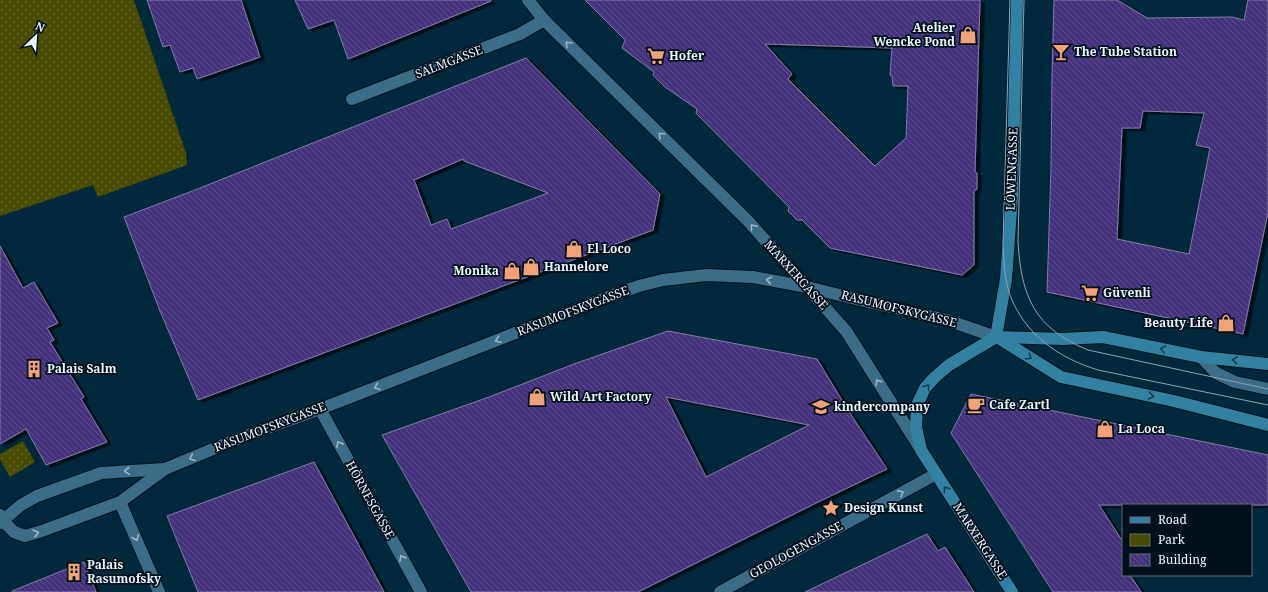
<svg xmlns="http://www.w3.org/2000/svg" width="1268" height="592" viewBox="0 0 1268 592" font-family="'Noto Serif',serif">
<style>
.green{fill:url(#green-dots)}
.building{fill:url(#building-back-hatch);stroke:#827ba8;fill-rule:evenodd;filter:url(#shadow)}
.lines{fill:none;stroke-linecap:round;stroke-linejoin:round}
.lane-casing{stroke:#00121d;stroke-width:14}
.street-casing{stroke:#00121d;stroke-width:14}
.secondary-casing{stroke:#00121d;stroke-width:14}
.lane{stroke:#3a6d86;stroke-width:12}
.street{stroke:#3a6d86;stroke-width:12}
.secondary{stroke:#3281a3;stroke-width:12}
.tram{stroke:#8ca3ad;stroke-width:1}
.oneway{stroke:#9cb8c7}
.oneway2{stroke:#143e51}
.labels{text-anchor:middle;stroke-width:3.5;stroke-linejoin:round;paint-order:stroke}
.poi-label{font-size:12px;font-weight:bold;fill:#ecf6fc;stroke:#00111b;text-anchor:start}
.street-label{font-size:12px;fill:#ecf6fc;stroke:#00111b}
</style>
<defs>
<pattern id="green-dots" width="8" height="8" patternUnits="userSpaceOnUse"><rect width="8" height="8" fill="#494b00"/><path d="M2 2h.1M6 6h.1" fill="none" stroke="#636626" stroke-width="1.8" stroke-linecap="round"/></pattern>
<pattern id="building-back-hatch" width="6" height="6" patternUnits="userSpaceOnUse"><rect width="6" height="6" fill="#44317c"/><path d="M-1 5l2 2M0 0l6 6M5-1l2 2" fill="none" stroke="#5f4f90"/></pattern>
<filter id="shadow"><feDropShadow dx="4.5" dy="2.5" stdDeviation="0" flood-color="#0009"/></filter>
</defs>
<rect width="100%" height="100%" fill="#002a3b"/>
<g class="green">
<path d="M0 0H134L186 153 187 165 98 197 93 185 0 216Z"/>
<path d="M23 441 35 462 10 477 0 460V454Z"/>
</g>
<g class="building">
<path d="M147 0H241L260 57 197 79 193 68 180 72 170 45 163 47Z"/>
<path d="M295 0H491V1L348 59 334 20 308 29Z"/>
<path d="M585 0H980L975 172 977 173V189L974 191V265L962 275 830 248 802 220H797L788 211 789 207 696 113 697 109 665 87 653 75 654 72 622 48 625 40ZM765 44 892 48 890 75 892 76 893 86H908L906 138 875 166 788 79 792 74Z"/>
<path d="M1054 0H1117L1147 18 1232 17 1244 20 1248 0H1268V212L1243 334 1047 292 1051 169 1052 74ZM1143 111 1204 113 1196 145 1210 148 1189 254 1117 239 1122 128H1140Z"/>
<path d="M526 58 660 194 653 230 198 400 160 311 124 217 195 190ZM463 159 464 161 548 193 451 229 447 219 431 225 414 180Z"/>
<path d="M0 246 23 288 34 282 58 323 47 328 54 340 50 342 84 397 81 399 107 442 46 465 26 429 0 444Z"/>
<path d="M668 331 817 359 849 412 887 469 816 503 638 592H471L382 435 489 397 574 364ZM666 397 809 425 706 477Z"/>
<path d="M971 394 1268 455V505H1099L1123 542V575H1130L1141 592H1053L951 433Z"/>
<path d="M314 462 384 592H198L167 516Z"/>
<path d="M927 534 938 551 945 547 974 592H805Z"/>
<path d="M84 562 96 592H12V591Z"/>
</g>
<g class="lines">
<g class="lane-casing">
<path id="lane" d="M1201 357 1216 373 1235 382 1268 389"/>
</g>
<g class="street-casing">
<g id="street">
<path d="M528 0 544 20 748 221 807 287 846 331 920 448"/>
<path d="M352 99 520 34 544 20"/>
<path d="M320 409 421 592"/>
<path d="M120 502 159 592"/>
<path d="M0 515 3 521 14 532 25 536 42 531 120 502 165 469 237 439 320 409 613 295 639 286 663 280 706 275 753 277 807 287 860 300 947 320 996 337"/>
<path d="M0 523 21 505 37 496 101 473 164 469"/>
<path d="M720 592 936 474"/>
</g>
</g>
<g class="secondary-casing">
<g id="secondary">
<path d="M996 337 1006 279 1012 196 1017 0"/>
<path d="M997 337 1061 377 1174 401 1268 425"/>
<path d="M1012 592 921 450 916 427 917 405 925 388 934 378 949 365 996 337 1063 339 1103 337 1201 357 1268 364"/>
</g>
</g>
<use href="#lane" class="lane"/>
<use href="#street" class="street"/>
<use href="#secondary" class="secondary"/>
<g class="tram">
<path d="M1010 0 1003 243C1004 261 1004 278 1010 295 1025 335 1059 358 1098 370L1268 405"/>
<path d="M1024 0 1018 241C1021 296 1034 328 1088 350L1268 389"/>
</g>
</g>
<defs><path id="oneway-chevron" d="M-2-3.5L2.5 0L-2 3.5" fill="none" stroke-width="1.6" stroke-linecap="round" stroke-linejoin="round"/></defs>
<g class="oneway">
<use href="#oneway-chevron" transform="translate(568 44) rotate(-135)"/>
<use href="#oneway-chevron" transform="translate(661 135) rotate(-135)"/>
<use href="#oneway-chevron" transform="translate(753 227) rotate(-130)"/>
<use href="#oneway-chevron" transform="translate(769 280) rotate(-169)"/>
<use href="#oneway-chevron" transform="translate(498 340) rotate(159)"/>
<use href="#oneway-chevron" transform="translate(878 382) rotate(-123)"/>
<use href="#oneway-chevron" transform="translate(377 387) rotate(159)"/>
<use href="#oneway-chevron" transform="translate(339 444) rotate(-119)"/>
<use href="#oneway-chevron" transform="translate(192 458) rotate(157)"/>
<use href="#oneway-chevron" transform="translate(127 471) rotate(176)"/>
<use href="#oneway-chevron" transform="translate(901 493) rotate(-29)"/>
<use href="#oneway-chevron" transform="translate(36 533) rotate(-16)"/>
<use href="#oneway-chevron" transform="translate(136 538) rotate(67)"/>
<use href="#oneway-chevron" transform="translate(402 558) rotate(-119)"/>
</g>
<g class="oneway2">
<use href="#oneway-chevron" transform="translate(1163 349) rotate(-168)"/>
<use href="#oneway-chevron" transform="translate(1029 357) rotate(32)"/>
<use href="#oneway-chevron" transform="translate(1235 360) rotate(-174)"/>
<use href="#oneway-chevron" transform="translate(927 387) rotate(-54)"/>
<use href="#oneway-chevron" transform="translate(1151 396) rotate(12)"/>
<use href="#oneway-chevron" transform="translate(946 489) rotate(-124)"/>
</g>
<defs>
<g id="shop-bare" transform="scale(1.38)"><path d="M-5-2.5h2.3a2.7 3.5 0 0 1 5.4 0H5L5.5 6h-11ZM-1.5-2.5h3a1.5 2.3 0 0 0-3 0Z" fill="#efa376" stroke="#00111b" stroke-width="2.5" paint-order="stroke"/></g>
<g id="bar-bare" transform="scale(1.38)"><path d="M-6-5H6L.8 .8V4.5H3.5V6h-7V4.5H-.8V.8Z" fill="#efa376" stroke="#00111b" stroke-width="2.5" paint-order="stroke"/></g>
<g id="supermarket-bare" transform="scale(1.38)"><path d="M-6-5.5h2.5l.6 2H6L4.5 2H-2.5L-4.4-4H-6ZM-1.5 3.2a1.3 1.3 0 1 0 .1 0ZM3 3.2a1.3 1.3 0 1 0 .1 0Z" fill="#efa376" stroke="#00111b" stroke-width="2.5" paint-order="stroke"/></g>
<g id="building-bare" transform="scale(1.38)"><path d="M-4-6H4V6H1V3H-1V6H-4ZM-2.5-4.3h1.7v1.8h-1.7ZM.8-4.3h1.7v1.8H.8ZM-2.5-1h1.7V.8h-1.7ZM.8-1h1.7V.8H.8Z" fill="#efa376" stroke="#00111b" stroke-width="2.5" paint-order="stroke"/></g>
<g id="cafe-bare" transform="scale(1.38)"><path d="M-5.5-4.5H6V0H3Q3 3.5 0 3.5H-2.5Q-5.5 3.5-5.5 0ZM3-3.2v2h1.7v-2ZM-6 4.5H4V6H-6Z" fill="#efa376" stroke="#00111b" stroke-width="2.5" paint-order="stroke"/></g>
<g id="school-bare" transform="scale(1.38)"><path d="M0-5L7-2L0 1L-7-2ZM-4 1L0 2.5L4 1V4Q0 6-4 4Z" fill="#efa376" stroke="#00111b" stroke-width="2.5" paint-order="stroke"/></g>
<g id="sight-bare" transform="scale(1.38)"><path d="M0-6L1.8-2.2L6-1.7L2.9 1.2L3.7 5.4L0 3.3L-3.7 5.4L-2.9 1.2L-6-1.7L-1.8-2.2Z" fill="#efa376" stroke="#00111b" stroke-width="2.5" paint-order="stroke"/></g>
</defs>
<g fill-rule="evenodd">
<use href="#shop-bare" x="968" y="35"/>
<use href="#bar-bare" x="1061" y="52"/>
<use href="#supermarket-bare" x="656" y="56"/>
<use href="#shop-bare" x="574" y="249"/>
<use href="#shop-bare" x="531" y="267"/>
<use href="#shop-bare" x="512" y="271"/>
<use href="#supermarket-bare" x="1090" y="293"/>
<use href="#shop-bare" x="1226" y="323"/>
<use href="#building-bare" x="34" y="369"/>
<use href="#shop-bare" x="537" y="397"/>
<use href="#cafe-bare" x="976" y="405"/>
<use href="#school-bare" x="821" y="407"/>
<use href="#shop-bare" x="1105" y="429"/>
<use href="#sight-bare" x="831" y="508"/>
<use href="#building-bare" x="74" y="572"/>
</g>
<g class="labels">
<g class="poi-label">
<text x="955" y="32" text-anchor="end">Atelier<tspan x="955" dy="14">Wencke Pond</tspan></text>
<text x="1074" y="56">The Tube Station</text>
<text x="669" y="60">Hofer</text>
<text x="587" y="253">El Loco</text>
<text x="544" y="271">Hannelore</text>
<text x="499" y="275" text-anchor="end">Monika</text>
<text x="1103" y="297">Güvenli</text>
<text x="1213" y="327" text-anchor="end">Beauty Life</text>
<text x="47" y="373">Palais Salm</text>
<text x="550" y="401">Wild Art Factory</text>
<text x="989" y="409">Cafe Zartl</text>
<text x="834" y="411">kindercompany</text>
<text x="1118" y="433">La Loca</text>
<text x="844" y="512">Design Kunst</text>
<text x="87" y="569">Palais<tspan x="87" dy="14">Rasumofsky</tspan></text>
</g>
<g class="street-label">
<text transform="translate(449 62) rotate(-21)" y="4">SALMGASSE</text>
<text transform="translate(1012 169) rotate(-88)" y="4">LÖWENGASSE</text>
<text transform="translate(796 275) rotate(48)" y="4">MARXERGASSE</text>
<text transform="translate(899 309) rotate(14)" y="4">RASUMOFSKYGASSE</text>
<text transform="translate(573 311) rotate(-21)" y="4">RASUMOFSKYGASSE</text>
<text transform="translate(270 427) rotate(-21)" y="4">RASUMOFSKYGASSE</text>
<text transform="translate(370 500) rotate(61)" y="4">HÖRNESGASSE</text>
<text transform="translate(980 541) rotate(57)" y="4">MARXERGASSE</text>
<text transform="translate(796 550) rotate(-29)" y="4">GEOLOGENGASSE</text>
</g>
</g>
<rect x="1122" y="504" width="130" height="72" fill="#00111b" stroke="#5e6d75"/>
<rect x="1130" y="517" width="20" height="6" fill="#3281a3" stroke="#5e6d75"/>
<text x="1158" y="524" font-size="12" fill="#ecf6fc">Road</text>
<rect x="1130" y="534" width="20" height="12" fill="#494b00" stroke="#5e6d75"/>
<text x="1158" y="544" font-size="12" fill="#ecf6fc">Park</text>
<rect x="1130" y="554" width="20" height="12" fill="url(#building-back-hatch)" stroke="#5e6d75"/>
<text x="1158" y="564" font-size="12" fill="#ecf6fc">Building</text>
<g transform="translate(36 36) rotate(25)" stroke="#00111b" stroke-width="3" paint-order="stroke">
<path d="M0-3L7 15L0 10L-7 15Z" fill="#ecf6fc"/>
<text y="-6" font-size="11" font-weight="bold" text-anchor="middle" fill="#ecf6fc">N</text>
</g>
</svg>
